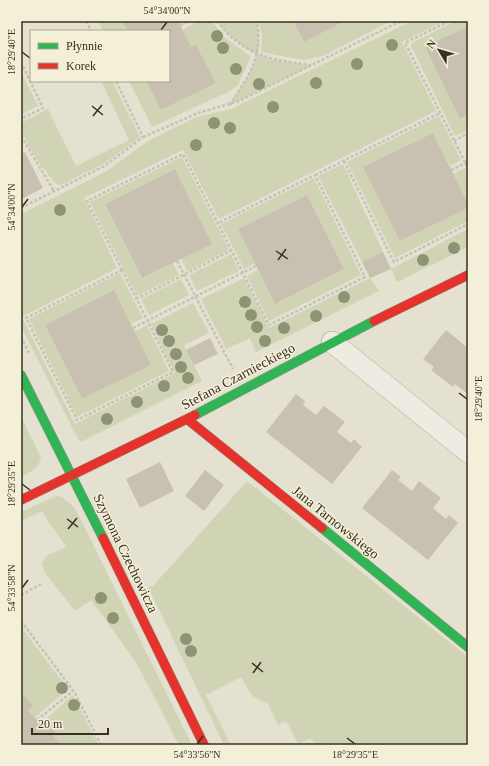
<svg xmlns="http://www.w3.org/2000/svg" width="489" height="766" viewBox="0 0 489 766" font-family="Georgia,serif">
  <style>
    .green { fill: #d0d4b4 }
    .building { fill: #c8c1b1 }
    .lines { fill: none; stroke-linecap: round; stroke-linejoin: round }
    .street-casing { stroke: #aaa699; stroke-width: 22 }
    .fast-casing { stroke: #9a9588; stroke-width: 10 }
    .jam-casing { stroke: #9a9588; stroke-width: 10 }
    .path { stroke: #c6c2b9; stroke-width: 2.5; stroke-dasharray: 3 2; stroke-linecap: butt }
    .street { stroke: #edebe2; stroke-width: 21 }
    .fast { stroke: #30b455; stroke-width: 9 }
    .jam { stroke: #e5322d; stroke-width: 9 }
    .tree { fill: #8c9474 }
    .ticks { fill: none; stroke: #393021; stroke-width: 1.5 }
    .labels { text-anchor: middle; stroke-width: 3; stroke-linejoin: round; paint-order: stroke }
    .street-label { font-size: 14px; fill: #393021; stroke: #f4f0d8 }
    .neatline { fill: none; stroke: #393021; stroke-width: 1.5 }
    .ticks-label { font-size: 10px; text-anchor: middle; fill: #393021 }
  </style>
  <rect width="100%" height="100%" fill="#e5e1d0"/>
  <path class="green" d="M98,21h24l5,10h-24z
    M198,21h14l11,15 28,21 -13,28 -10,7 -76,35 -23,-46h17l15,29 55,-27 -20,-38 -5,2 -9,-17z
    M217,21h40l2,19 -1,15 26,7 27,4 -82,39 20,-31 9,-19c-17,-9 -30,-19 -41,-34z
    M259,21h34l11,21 41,-21h46l-68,35 -20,4 -42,-8 1,-16z
    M412,21h32l-42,21 34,69 -217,108 -36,-69 -99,48 33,70 -95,49 53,107 100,-51 -24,-49 42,-21 16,30 -25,12 18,36 -119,60h-4l-58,-115v-112l86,-43 41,-30 49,-24 34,-8z
    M455,21h13v5l-43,21 35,72 8,-4v15l-13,6 -45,-92z
    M21,72l17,34 -17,8z
    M106,81h6l28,56 -35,26 -44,22 -5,-1c-11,-13 -35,-43 -35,-61l27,-14 28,57 53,-26 -27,-57z
    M439,116l22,44 -11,6 -17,-33 -70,34 37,74 68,-33v13l-73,37 -48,-96z
    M182,157l47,93 -42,21 -6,-13 -6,-89 -70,35 37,74 31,-15 6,12 -42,21 -47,-94z
    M343,164l40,88 -21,10 -44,-86z
    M465,168l3,7v29l-15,-30z
    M314,178l47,97 -92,46 -22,-45 11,-6 17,34 69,-35 -37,-74 -69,34 17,34 -11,6 -23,-45z
    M468,229v18l-71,35 -6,-13z
    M231,254l8,17 -42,20 -8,-16z
    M120,273l23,45 -12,6 -17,-33 -69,34 37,74 69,-34 -17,-33 13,-7 22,46 -92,46 -48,-98z
    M244,278l25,50 101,-50 9,13 -123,61 -6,-14 -24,11 -25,-50z
    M181,279l8,16 -40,20 -8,-16z
    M21,417l20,40c-2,12 -10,15 -20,20z
    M247,481l221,176v88h-150l-8,-6 -12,5 -12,-23 -8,4 -10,-21 -16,-8 -11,-19 -35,18 25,50h-7l-76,-158 5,-1z
    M56,496l6,1 13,11 117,237h-13l-42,-81 -46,-64 -16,11 -30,-38 -3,-9 4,-8 20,-9c-8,-14 -17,-22 -24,-36l-21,10v-9z
    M21,627l47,62 -33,28 -7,-7 4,-4 -9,-12 -2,1z
    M73,695l26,50h-38l-8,-10 3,-3 -11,-12z"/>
  <path class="building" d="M122,21h56l13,26 5,-2 20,38 -55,27 -15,-29h23v-50h-42z
    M293,21h52l-41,21z
    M468,26v89l-8,4 -35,-72z
    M433,133l35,71v4l-68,33 -37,-74z
    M25,152l18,36 -22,11v-45z
    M175,169l37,75 -70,34 -37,-74z
    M307,195l37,74 -69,35 -37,-75z
    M383,252l8,17 -21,9 -8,-16z
    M114,290l37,75 -69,34 -37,-74z
    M446,330l22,18v46l-13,-10 -2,3 -22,-17 3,-3 -11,-8z
    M210,338l8,16 -24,11 -8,-15z
    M296,394l9,7 -2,4 13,10 8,-9 21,16 -8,10 14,11 3,-4 8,8 -30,37 -66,-52z
    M160,462l14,29 -34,17 -14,-29z
    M205,470l19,15 -20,26 -19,-15z
    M392,470l9,7 -3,3 14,11 7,-10 22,17 -8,10 13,11 3,-4 9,8 -30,37 -66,-52z
    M23,694l10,12 -5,4 13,14 4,-4 11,12 -3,3 8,10h-40v-50z"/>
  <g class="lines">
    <g class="street-casing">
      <path id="street" d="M332,342l136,110"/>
    </g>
    <g class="fast-casing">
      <path id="fast" d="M21,375l82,163
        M195,415l179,-94
        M322,528l146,119"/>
    </g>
    <g class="jam-casing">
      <path id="jam" d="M374,321l94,-46
        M187,419l135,109
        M21,500l174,-85
        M103,538l101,207"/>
    </g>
    <path class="path" d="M86,21l5,10
      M217,21c26,34 53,39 94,44
      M449,21l-44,22 63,125
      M180,25l9,-4
      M21,62l22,46 -22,11
      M230,105c19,-31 33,-46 27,-84
      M21,136l33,55
      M143,137l55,-24 41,-12 162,-80
      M454,141l14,-8
      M344,161l50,101 74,-38
      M451,170l17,-8
      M315,175l125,-62
      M21,208l85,-43 37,-28 -27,-56
      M177,261l56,108
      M122,270l-35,-69 96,-47 86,171 96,-48 -50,-102 -97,48
      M122,270l51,102 -96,48 -51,-102z
      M136,299l96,-49
      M133,328l123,-62
      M21,337l8,16
      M21,595l20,-11
      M21,621l54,72 26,52
      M37,720l36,-29
      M307,745l3,-2 2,2"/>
    <use href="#street" class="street"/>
    <use href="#fast" class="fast"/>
    <use href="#jam" class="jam"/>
  </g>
  <g class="tree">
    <circle cx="217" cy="36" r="6"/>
    <circle cx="392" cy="45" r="6"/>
    <circle cx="223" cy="48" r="6"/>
    <circle cx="357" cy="64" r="6"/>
    <circle cx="236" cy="69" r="6"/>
    <circle cx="316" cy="83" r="6"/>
    <circle cx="259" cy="84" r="6"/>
    <circle cx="273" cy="107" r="6"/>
    <circle cx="214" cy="123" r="6"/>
    <circle cx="230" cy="128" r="6"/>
    <circle cx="196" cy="145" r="6"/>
    <circle cx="60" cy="210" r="6"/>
    <circle cx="454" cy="248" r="6"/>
    <circle cx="423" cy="260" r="6"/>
    <circle cx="344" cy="297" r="6"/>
    <circle cx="245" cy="302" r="6"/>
    <circle cx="251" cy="315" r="6"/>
    <circle cx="316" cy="316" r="6"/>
    <circle cx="257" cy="327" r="6"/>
    <circle cx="284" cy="328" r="6"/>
    <circle cx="162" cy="330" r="6"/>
    <circle cx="169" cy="341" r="6"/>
    <circle cx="265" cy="341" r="6"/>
    <circle cx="176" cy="354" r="6"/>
    <circle cx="181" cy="367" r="6"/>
    <circle cx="188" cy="378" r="6"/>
    <circle cx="164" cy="386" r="6"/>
    <circle cx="137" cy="402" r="6"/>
    <circle cx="107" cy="419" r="6"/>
    <circle cx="101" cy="598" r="6"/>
    <circle cx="113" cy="618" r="6"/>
    <circle cx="186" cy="639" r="6"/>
    <circle cx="191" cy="651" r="6"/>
    <circle cx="62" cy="688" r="6"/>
    <circle cx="74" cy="705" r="6"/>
  </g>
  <path class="ticks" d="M161,30l6,-8M22,52l8,6M92,106l11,9M93,116l9,-11M22,207l6,-8M276,251l12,8M278,260l8,-11M459,393l8,6M22,484l8,6M67,519l11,8M68,529l9,-11M22,588l6,-8M252,663l11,9M253,673l8,-11M347,738l8,6M197,744l6,-8"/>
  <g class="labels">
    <g class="street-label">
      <text transform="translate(238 376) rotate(-28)" y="5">Stefana Czarnieckiego</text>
      <text transform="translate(336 522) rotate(39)" y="5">Jana Tarnowskiego</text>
      <text transform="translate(126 553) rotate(64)" y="5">Szymona Czechowicza</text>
    </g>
  </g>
  <rect width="489" height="766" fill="none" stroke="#f4f0d8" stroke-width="44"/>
  <rect x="30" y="30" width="140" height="52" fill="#f4f0d8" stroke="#a9a38f"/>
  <rect x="38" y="43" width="20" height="6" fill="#30b455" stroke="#a9a38f"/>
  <text x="66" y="50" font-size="12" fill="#393021">Płynnie</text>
  <rect x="38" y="63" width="20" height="6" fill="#e5322d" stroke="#a9a38f"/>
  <text x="66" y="70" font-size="12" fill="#393021">Korek</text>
  <g transform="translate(439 50) rotate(308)" stroke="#f4f0d8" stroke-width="3" paint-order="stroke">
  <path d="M0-3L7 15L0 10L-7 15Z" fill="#393021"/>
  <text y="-6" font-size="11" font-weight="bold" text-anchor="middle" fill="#393021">N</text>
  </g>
  <path d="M32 728v6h76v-6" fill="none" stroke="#393021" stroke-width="2"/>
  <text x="38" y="728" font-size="12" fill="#393021" stroke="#f4f0d8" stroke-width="3" paint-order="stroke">20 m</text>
  <rect x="22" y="22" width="445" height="722" class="neatline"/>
  <g class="ticks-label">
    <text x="167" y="14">54°34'00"N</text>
    <text transform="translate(11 52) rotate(-90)" y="4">18°29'40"E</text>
    <text transform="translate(11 207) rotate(-90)" y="4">54°34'00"N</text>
    <text transform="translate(478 399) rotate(-90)" y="4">18°29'40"E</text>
    <text transform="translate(11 484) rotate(-90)" y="4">18°29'35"E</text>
    <text transform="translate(11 588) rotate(-90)" y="4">54°33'58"N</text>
    <text x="197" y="758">54°33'56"N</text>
    <text x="355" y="758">18°29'35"E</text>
  </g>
</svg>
